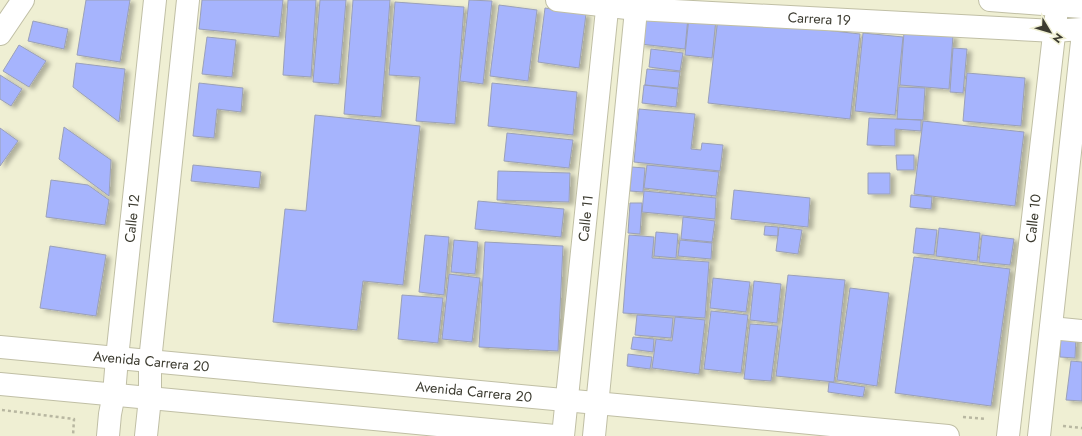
<svg xmlns="http://www.w3.org/2000/svg" width="1082" height="436" viewBox="0 0 1082 436" font-family="Jost,sans-serif">
  <style>
    .building { fill: #a6b4fd; stroke: #9aa0b8; filter: url(#shadow) }
    .lines { fill: none; stroke-linecap: round; stroke-linejoin: round }
    .minor-casing { stroke: #c0bfa5; stroke-width: 24 }
    .major-casing { stroke: #c0bfa5; stroke-width: 24 }
    .path { stroke: #b8b7a1; stroke-width: 2.5; stroke-dasharray: 3 3; stroke-linecap: butt }
    .minor { stroke: #fff; stroke-width: 22 }
    .major { stroke: #fff; stroke-width: 22 }
    .labels { text-anchor: middle; stroke-width: 3; stroke-linejoin: round; paint-order: stroke }
    .street-label { font-size: 14px; fill: #3c3b30; stroke: #efefd3 }
  </style>
  <defs>
    <filter id="shadow"><feDropShadow dx="4.5" dy="2.5" stdDeviation="2" flood-color="#0004"/></filter>
  </defs>
  <rect width="100%" height="100%" fill="#efefd3"/>
  <path class="building" d="M86,0h44l-10,62 -43,-7z
    M202,0h81l-4,37 -80,-8z
    M288,0h28l-5,77 -28,-2z
    M320,0h26l-7,84 -26,-2z
    M353,0h37l-9,117 -37,-3z
    M469,0l23,1 -9,83 -23,-3z
    M395,2l69,5 -9,117 -39,-3 4,-44 -31,-2z
    M499,5l38,5 -9,71 -38,-5z
    M545,8l41,6 -7,54 -41,-6z
    M644,12l44,5 -3,32 -45,-5z
    M689,17l27,2 -4,39 -27,-3z
    M718,18l142,16 -10,85 -142,-16z
    M33,21l35,8 -4,20 -36,-8z
    M904,32l49,4 -4,53 -49,-4z
    M863,33l40,4 -8,78 -40,-4z
    M207,37l29,3 -4,37 -30,-3z
    M19,45l27,16 -17,26 -26,-16z
    M953,48l14,1 -4,44 -13,-1z
    M651,49l32,4 -3,18 -31,-4z
    M76,63l49,6 -6,53 -46,-35z
    M647,69l33,3 -2,16 -33,-3z
    M967,73l58,5 -4,48 -58,-5z
    M0,75l22,14 -11,17 -11,-7z
    M199,83l44,5 -2,24 -24,-3 -3,29 -21,-2z
    M492,83l85,9 -4,43 -85,-9z
    M644,85l34,4 -2,18 -34,-4z
    M899,87l26,1 -2,32 -26,-1z
    M639,109l56,5 -4,35 10,1 1,-7 21,2 -3,26 -86,-9z
    M315,115l105,11 -17,159 -40,-4 -6,49 -84,-8 12,-113 21,2z
    M869,118l52,2v11l-26,-2v17l-28,-1z
    M923,121l101,11 -9,74 -101,-12z
    M64,127l47,33 -2,36 -50,-37z
    M0,128l18,13 -18,25z
    M507,133l66,7 -4,28 -65,-7z
    M896,155h18v15h-17z
    M193,165l68,7 -2,16 -68,-7z
    M647,165l72,7 -3,24 -72,-8z
    M632,167l13,1 -2,24 -13,-1z
    M498,171l72,2 -1,29 -72,-2z
    M868,173h22v21h-22z
    M51,180l37,5 21,15 -4,25 -59,-8z
    M734,190l76,8 -2,29 -77,-8z
    M644,191l72,7 -1,21 -73,-7z
    M911,195l21,2 -1,12 -21,-2z
    M478,201l86,8 -3,28 -86,-8z
    M630,203h12l-2,31 -12,-1z
    M683,217l32,4 -3,21 -31,-3z
    M765,226l13,1v9l-14,-1z
    M779,227l23,3 -4,24 -22,-3z
    M916,228l21,2 -3,25 -21,-2z
    M939,228l41,5 -3,28 -41,-5z
    M656,232l22,2 -2,24 -22,-2z
    M425,235l24,2 -5,58 -25,-3z
    M629,235l25,2 -2,21 57,4 -4,56 -82,-5z
    M982,235l32,4 -4,26 -31,-3z
    M454,240l24,2 -3,32 -24,-2z
    M680,240l32,3 -1,16 -33,-3z
    M485,242l78,4 -5,105 -79,-4z
    M50,246l56,9 -10,61 -56,-8z
    M914,257l96,12 -19,137 -96,-13z
    M449,274l31,4 -8,64 -30,-3z
    M788,275l57,5 -11,102 -58,-6z
    M713,278l37,4 -4,30 -36,-4z
    M754,281l27,3 -4,39 -27,-3z
    M850,288l39,5 -12,93 -40,-6z
    M402,295l41,3 -5,45 -40,-4z
    M711,311l37,4 -7,58 -37,-4z
    M637,315l36,3 -2,20 -36,-3z
    M675,317l30,3 -6,54 -47,-6 4,-29 16,2z
    M750,324l28,2 -7,55 -27,-2z
    M1061,335l15,1 -1,22 -15,-1z
    M633,337l21,2 -1,13 -22,-3z
    M628,354l24,3 -2,12 -23,-3z
    M1071,361l11,1v39l-16,-1z
    M829,382l36,5 -2,10 -35,-5z"/>
  <g class="lines">
    <g class="minor-casing">
      <g id="minor">
        <path id="s1" d="M557,0l79,9 419,22 27,-2"/>
        <path d="M990,0l92,7"/>
        <path d="M0,34l23,-34"/>
        <path d="M1051,328l31,3"/>
        <path id="s2" d="M108,436l2,-22 4,-20 3,-36 38,-358"/>
        <path d="M146,436l4,-38v-37l38,-361"/>
        <path id="s3" d="M563,436l45,-436"/>
        <path d="M594,436l43,-436"/>
        <path id="s4" d="M1008,436l50,-436"/>
        <path d="M1039,436l43,-394"/>
      </g>
    </g>
    <g class="major-casing">
      <g id="major">
        <path id="s5" d="M0,347l948,89"/>
        <path d="M0,384l555,52"/>
      </g>
    </g>
    <path class="path" d="M2,410l72,9 -1,17
      M963,417l23,2
      M1063,426l19,2"/>
    <use href="#minor" class="minor"/>
    <use href="#major" class="major"/>
  </g>
  <g class="labels">
    <g class="street-label">
      <text dy="5" stroke="none"><textPath href="#s1" startOffset="263">Carrera 19</textPath></text>
      <text dy="5" stroke="none"><textPath href="#s2" startOffset="219">Calle 12</textPath></text>
      <text dy="5" stroke="none"><textPath href="#s3" startOffset="219">Calle 11</textPath></text>
      <text dy="5" stroke="none"><textPath href="#s4" startOffset="219">Calle 10</textPath></text>
      <text dy="5" stroke="none"><textPath href="#s5" startOffset="152">Avenida Carrera 20</textPath></text>
      <text dy="5" stroke="none"><textPath href="#s5" startOffset="476">Avenida Carrera 20</textPath></text>
    </g>
  </g>
  <g transform="translate(1050 32) rotate(128)" stroke="#efefd3" stroke-width="3" paint-order="stroke">
  <path d="M0-3L7 15L0 10L-7 15Z" fill="#3c3b30"/>
  <text y="-6" font-size="11" font-weight="bold" text-anchor="middle" fill="#3c3b30">N</text>
  </g>
</svg>
